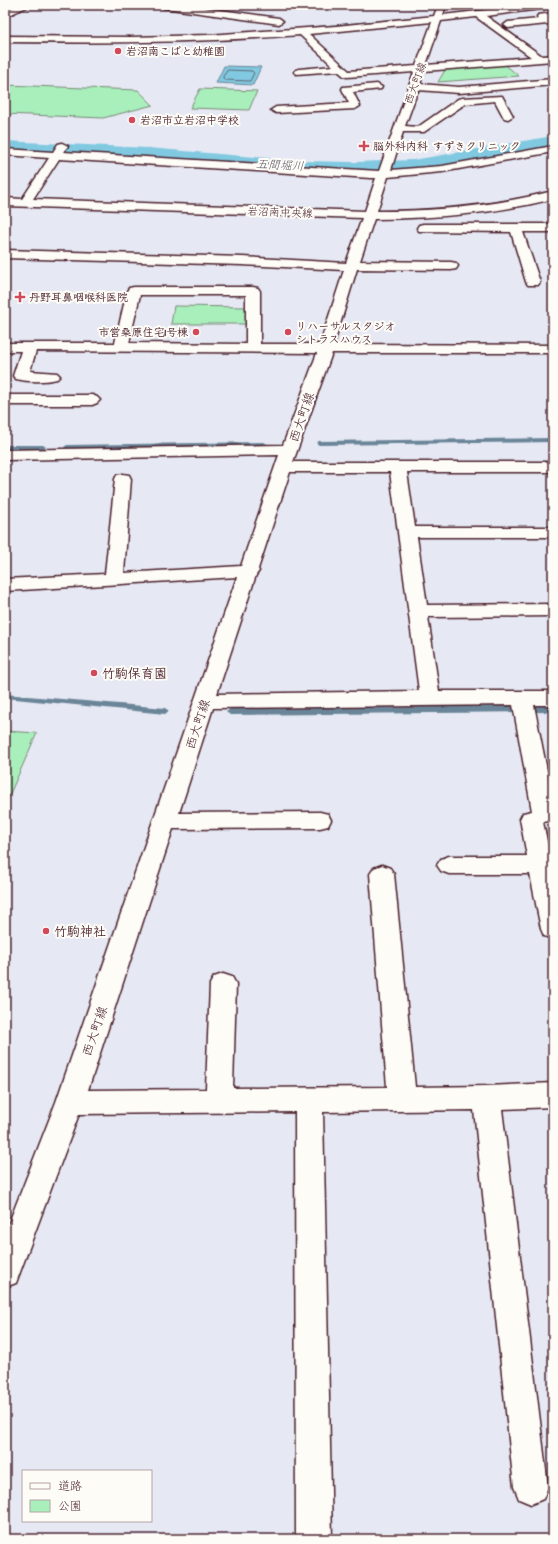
<svg xmlns="http://www.w3.org/2000/svg" width="558" height="1544" viewBox="0 0 558 1544" font-family="'Architects Daughter','Klee One',sans-serif">
  <style>
    .green { fill: #a8efbc; stroke: #798774 }
    .water { fill: #80c9e0; stroke: #6a8598 }
    .lines { fill: none; stroke-linecap: round; stroke-linejoin: round }
    .shore { stroke: #606373; stroke-width: 1 }
    .stream { fill: #6a8598; fill-rule: evenodd }
    .river { fill: #80c9e0; fill-rule: evenodd }
    .minor-casing { stroke: #4a1f2b; stroke-width: 3 }
    .minor { fill: #fdfcf7; fill-rule: evenodd }
    .poi-dot { fill: #d1495b; stroke: #fdfcf7; stroke-width: 1.5 }
    .labels { text-anchor: middle; stroke-width: 4; stroke-linejoin: round; paint-order: stroke }
    .far-poi-label { font-size: 11px; font-weight: bold; fill: #4a1f2b; stroke: #fdfcf7; text-anchor: start }
    .far-street-label { font-size: 11px; fill: #4a1f2b; stroke: #fdfcf7 }
    .far-water-label { font-size: 12px; font-style: italic; fill: #5d5a6a; stroke: #fdfcf7 }
    .street-label { font-size: 13px; fill: #4a1f2b; stroke: #fdfcf7 }
    .poi-label { font-size: 13px; font-weight: bold; fill: #4a1f2b; stroke: #fdfcf7; text-anchor: start }
  </style>
  <rect width="100%" height="100%" fill="#e6e9f4"/>
  <filter id="ink" filterUnits="userSpaceOnUse"><feTurbulence type="fractalNoise" baseFrequency=".025" numOctaves="2"/><feDisplacementMap in="SourceGraphic" scale="8" xChannelSelector="R" yChannelSelector="G"/><feConvolveMatrix kernelMatrix="1 2 1 2 8 2 1 2 1" color-interpolation-filters="sRGB"/></filter>
  <g filter="url(#ink)">
    <path class="green" d="M504,64l15,12 -81,6 7,-12z
      M5,85l133,5 15,15 -50,13 -98,-4z
      M200,89l57,2 -8,19 -59,-2z
      M174,306l73,1 -1,17h-75z
      M5,731l32,2 -32,72z"/>
    <path class="water" d="M224,66l37,1 -8,18 -37,-2z"/>
    <g class="lines">
      <path class="shore" d="M228,70l24,1 2,2 -4,8 -26,-1 -1,-3z"/>
      <path class="stream" d="M413,17l1,2 -169,15 -2,-1z
        M553,438v4l-234,3 -3,-2 3,-2z
        M264,442l3,2 -1,1 -199,4 -3,-2 3,-2z
        M5,445h38l3,2 -3,2h-38z
        M5,694l160,14 4,3 -4,3 -160,-16z
        M553,706v6l-323,3 -4,-3 4,-3z"/>
      <path class="river" d="M553,136v14l-140,24 -58,2 -54,-1 -153,-13 -143,-7v-14l143,7 153,13 54,1 58,-2z"/>
      <g class="minor-casing">
        <path id="minor" d="M19,5h12l-26,12v-6z
          M160,5h23l96,13 4,3 -4,3 -115,-16z
          M438,5h8l-3,10 86,-10h24l-4,3 -63,8 56,40 11,-1v6l-129,10 -4,13 39,3 94,-8v6l-94,8 -41,-3 -13,36 13,1 40,-28 4,-1 40,-2 11,20 -5,3 -4,-1 -9,-17 -30,3 -41,28h-21l-12,38 51,-4 111,-20v6l-111,20 -54,5 -11,34c60,0 118,-5 176,-20v8c-59,15 -118,19 -179,20l-14,42 91,1 5,1 2,3 -2,3 -5,1 -94,-1 -23,75 219,1v8h-221l-39,109h260v10h-146l8,55h138v10h-136l10,68 126,-1v12l-125,1 11,74h114v14h-19l19,96v17l-1,2 -9,2 10,48v69l-9,-3 -3,-7 -11,-55h-81l-8,-3 -4,-6 4,-6 8,-3h78l-7,-37 3,-6 9,-2 -19,-106 -300,3 -34,105 141,-1 8,2 3,6 -3,6 -8,2 -147,1 -85,261 118,-1 4,-105 4,-7 9,-3 9,3 4,7 -3,104 154,-1 -17,-213 4,-6 8,-3 8,3 4,6 21,213 72,-1 66,-3v24l-51,2 46,378 -5,12 -12,5 -12,-5 -5,-12 -40,-377 -151,2 9,427h-36l-1,-427 -216,2 -63,169 -11,4v-54l51,-131 181,-525 -232,14v-12l100,-5 10,-95 2,-4 6,-1 6,1 2,4 -7,94 117,-7 38,-111 -274,5v-10l278,-5 34,-92 -281,-2 -6,20 27,2 3,3 -3,3c-12,3 -29,3 -41,0l-3,-3 8,-25h-16v-8h110l12,-52 2,-3 5,-1h119l5,1 2,3v53h60l24,-74 -102,-5 -237,-7v-8l237,7 104,6 16,-45 -357,-12v-8l17,1 27,-41 -44,-3v-6l48,3 5,-8 4,-1 6,3 -5,6 316,19 35,-99 -67,5 -3,-1 -6,-5 -42,3 -2,-2 2,-2 3,-1 34,-3 -33,-31c-99,8 -197,8 -295,7v-6l127,1 76,-2 128,-9 98,-10zM476,17l55,40 -105,8 15,-44zM432,22l-16,44 -67,5 -40,-37zM59,159l312,19h5l-11,33 -332,-12zM140,295h106v49l-117,-1zM290,472h100l29,219 -202,3 39,-119 3,-4 -1,-2z
          M553,13v6h-2l1,2 -4,3 -40,4 -4,-3 4,-3 31,-3 -2,-2 1,-2z
          M377,84l5,3 -1,2 -28,3 7,14 -5,3 -79,4 -5,-3 5,-3 73,-4 -7,-14 1,-2z
          M423,224h130v8h-30l17,50 -2,3h-10l-2,-3 -15,-50 -92,-1 -2,-3 2,-3z
          M5,395h87l5,2 3,3 -3,3 -5,2h-87z"/>
      </g>
      <use href="#minor" class="minor"/>
    </g>
  </g>
  <g class="poi-dot">
    <circle cx="118" cy="51" r="4"/>
    <circle cx="132" cy="120" r="4"/>
    <path d="M362 140h4v4h4v4h-4v4h-4v-4h-4v-4h4z"/>
    <path d="M18 291h4v4h4v4h-4v4h-4v-4h-4v-4h4z"/>
    <circle cx="196" cy="332" r="4"/>
    <circle cx="288" cy="332" r="4"/>
    <circle cx="94" cy="673" r="4"/>
    <circle cx="46" cy="931" r="4"/>
  </g>
  <g class="labels">
    <g class="far-poi-label">
      <text x="126" y="55">岩沼南こばと幼稚園</text>
      <text x="140" y="124">岩沼市立岩沼中学校</text>
      <text x="373" y="150">脳外科内科 すずきクリニック</text>
      <text x="29" y="301">丹野耳鼻咽喉科医院</text>
      <text x="296" y="330">リハーサルスタジオ<tspan x="296" dy="13">シトラスハウス</tspan></text>
      <text x="188" y="336" text-anchor="end">市営桑原住宅1号棟</text>
    </g>
    <g class="far-street-label">
      <text transform="translate(415 83) rotate(-70)" y="4">西大町線</text>
      <text transform="translate(280 212) rotate(2)" y="4">岩沼南中央線</text>
    </g>
    <g class="far-water-label">
      <text transform="translate(280 165) rotate(3)" y="4">五間堀川</text>
    </g>
    <g class="street-label">
      <text transform="translate(301 417) rotate(-71)" y="5">西大町線</text>
      <text transform="translate(197 724) rotate(-72)" y="5">西大町線</text>
      <text transform="translate(94 1031) rotate(-71)" y="5">西大町線</text>
    </g>
    <g class="poi-label">
      <text x="102" y="678">竹駒保育園</text>
      <text x="54" y="936">竹駒神社</text>
    </g>
  </g>
  <rect width="558" height="1544" fill="none" stroke="#fdfcf7" stroke-width="20"/>
  <rect x="10" y="10" width="538" height="1524" fill="none" stroke="#4a1f2b" stroke-width="1.5" filter="url(#ink)"/>
  <rect x="22" y="1470" width="130" height="52" fill="#fdfcf7" stroke="#b5a4a5"/>
  <rect x="30" y="1483" width="20" height="6" fill="#fdfcf7" stroke="#b5a4a5"/>
  <text x="58" y="1490" font-size="12" fill="#4a1f2b">道路</text>
  <rect x="30" y="1500" width="20" height="12" fill="#a8efbc" stroke="#b5a4a5"/>
  <text x="58" y="1510" font-size="12" fill="#4a1f2b">公園</text>
</svg>
